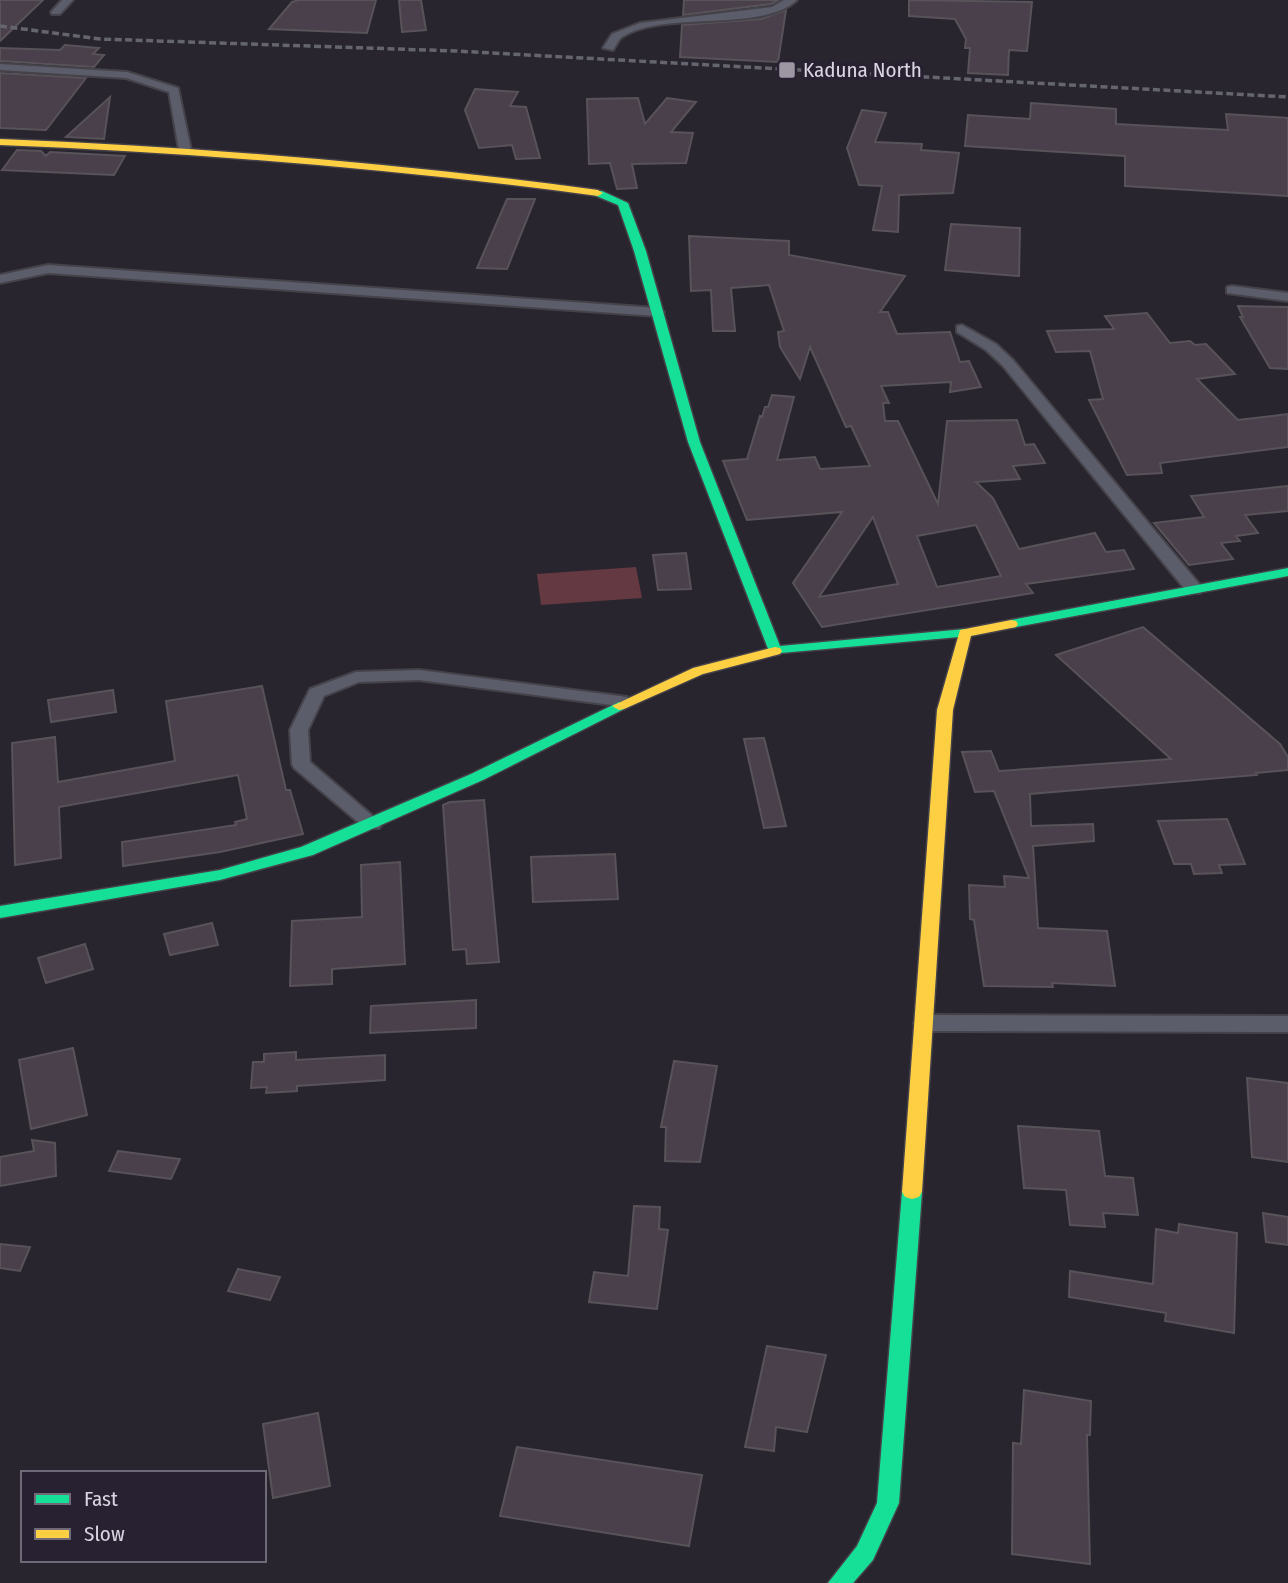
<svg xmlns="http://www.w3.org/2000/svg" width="1288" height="1583" viewBox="0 0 1288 1583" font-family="'Fira Sans Condensed',sans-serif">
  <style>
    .green { fill: #653941 }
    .building { fill: #4a404b; stroke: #585259; stroke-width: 2; fill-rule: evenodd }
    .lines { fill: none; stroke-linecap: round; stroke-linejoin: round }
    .street-casing { stroke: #45424a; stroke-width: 4 }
    .fast-casing { stroke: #45424a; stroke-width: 3 }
    .slow-casing { stroke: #45424a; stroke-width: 3 }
    .street { fill: #5b5d6a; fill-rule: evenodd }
    .fast { fill: #16e098; fill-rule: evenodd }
    .slow { fill: #ffcf43; fill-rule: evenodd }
    .rail { stroke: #64656f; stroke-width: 3.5; stroke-dasharray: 7 3.5; stroke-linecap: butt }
    .poi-dot { fill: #9c97a2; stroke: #282132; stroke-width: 2.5 }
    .labels { text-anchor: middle; stroke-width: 7; stroke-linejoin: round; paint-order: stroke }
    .far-poi-label { font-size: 21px; fill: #dad5e1; stroke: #282132; text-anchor: start }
  </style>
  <rect width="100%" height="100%" fill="#29252e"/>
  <path class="green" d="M636,567l6,31 -101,7 -4,-31z"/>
  <path class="building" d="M0,0h43l-43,41z
    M299,0h77l-9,33 -98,-4 23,-27z
    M399,0h22l5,30 -24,2z
    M684,0h95l-8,4 -88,11z
    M909,0l123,2 -5,49 -18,-1 -1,25 -40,-2 2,-25h-5l1,-9 -11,-20 -46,-3z
    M786,10l-8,52 -98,-5 2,-32 79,-6z
    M65,45l34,3 -6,6 11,1 -10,12 -94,-6v-13l60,2z
    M0,73l86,5 -40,52 -46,-2z
    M475,89l43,3 -8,14 16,1 14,51 -24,1 -4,-14 -33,3 -14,-38z
    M110,97l-6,42 -38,-2z
    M638,98l7,26 22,-26 29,4 -25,30 22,1 -7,30 -54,1 5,24 -20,1 -7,-26 -21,1 -2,-65z
    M1031,103l85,6v15l112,6 -2,-16 62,4v78l-163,-10v-30l-160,-10 3,-31 62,4z
    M862,110l24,3 -11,29 47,2 -1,6 38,3 -6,40 -54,2 -1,37 -25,-2 9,-44 -23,-1 -12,-37z
    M17,150l24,1 5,5 4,-4 75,4 -11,19 -112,-5z
    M507,199h28l-28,70 -30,-1z
    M951,224l69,4 -1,48 -74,-6z
    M689,236l100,5v14l116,21 -25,36h8l9,22 53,-2 10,30 9,-1 12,26 -31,5 1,-10 -70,4 8,17h-6l2,18h13l40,83 9,-83 70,-1 8,25 9,-1 11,19 -32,3 7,13 -44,3 17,16 26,51 76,-16 11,19 18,-2 10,19 -108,15 7,9 -211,34 -29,-44 49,-71 -95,8 -24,-59 24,-2 13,-43 2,1 3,-10h3l4,-12 22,2 -17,63 38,-3 5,12 50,-3 -19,-40 -5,1 -36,-80 -10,32 -20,-32 -2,-15 6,-1 -15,-46 -38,3 4,43h-22l-2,-41 -20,1zM873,517l25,67 -79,13zM976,525l25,51 -64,11 -20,-51z
    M1238,306l50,1v62l-18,-1 -30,-51h3z
    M1147,313l23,30 20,-2 5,4 11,-1 29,30 -38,5 41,41 50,-6v33l-128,16 2,10 -35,2 -38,-75 14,-1 -13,-48 -34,1 -9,-21 67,-2 -9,-13z
    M1288,486v25l-43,4 13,18 -22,3 4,5 -19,2 12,16 -44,6 -35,-42 50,-6 -13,-21z
    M686,553l5,36 -33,1 -5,-35z
    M1143,627l137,117 8,13v13l-32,3 1,2 -227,19 1,32 62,-2 1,17 -61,5 5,82 69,3 8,55 -63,-3 1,4 -69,-1 -10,-66 -4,-1 -1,-34 36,2 -1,-11 25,2 -35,-87 -19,1 -13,-40 29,-1 8,20 172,-12 -115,-104z
    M262,686l24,104h4l13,44 -83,18 -97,14 -1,-24 114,-17 -1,-3 12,-3 -9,-44 -179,32 2,51 -46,7 -3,-122 43,-6 3,45 117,-21 -9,-60z
    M113,690l3,22 -65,10 -3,-22z
    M764,738l22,88 -22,2 -20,-89z
    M484,800l15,162 -32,2 -1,-15 -13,1 -10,-145 7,-3z
    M1227,819l18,45 -26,1 3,8 -28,1 -3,-10h-17l-16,-43z
    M615,854l3,45 -85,3 -2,-45z
    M400,862l5,102 -73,5v15l-42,2 2,-65 70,-4 -1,-52z
    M212,923l6,22 -48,10 -6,-21z
    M85,944l8,25 -47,14 -8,-25z
    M476,1000v28l-106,5 1,-27z
    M73,1048l14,67 -56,14 -12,-69z
    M296,1052v8l89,-5v25l-88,6v5l-31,2 1,-6 -16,1 2,-26h11v-8z
    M674,1061l43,5 -17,96 -35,-1 1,-34h-5z
    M1247,1078l41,5v79l-36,-5z
    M1018,1126l81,5 6,45 28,2 5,37 -35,-2 2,14 -35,-2 -4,-35 -42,-2z
    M32,1140l23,3 1,33 -56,10v-29l34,-6z
    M118,1151l62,8 -9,20 -62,-8z
    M634,1206l26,1 -1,22 9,1 -11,79 -68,-7 5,-30 34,4z
    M1263,1213l25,4v28l-22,-3z
    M1179,1224l58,9 -3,100 -69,-12 1,-8 -97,-16 1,-26 83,13 3,-55 22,4z
    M0,1244l30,3 -10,24 -20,-3z
    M238,1269l42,8 -10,23 -42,-9z
    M767,1346l59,9 -19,77 -31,-5 -2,24 -29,-4z
    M1024,1390l67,11 -1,34h-3l3,129 -78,-10 1,-111 8,1z
    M318,1413l12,73 -57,12 -10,-74z
    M517,1447l185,28 -13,71 -189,-30z"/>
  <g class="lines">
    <g class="street-casing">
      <path id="street" d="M62,0h11l-13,14h-8l-1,-2z
        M784,0h13c-35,33 -134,10 -175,37 -4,3 -6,9 -9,13l-10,-2 9,-14 28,-11 132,-16z
        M0,64l127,8 51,16 13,62 -6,4 -6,-4 -10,-58 -43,-14 -126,-8z
        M48,265l609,43 7,4 -7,4 -609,-43 -48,10v-8z
        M1232,286l56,7v8l-61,-8v-6z
        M962,325l34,19 17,16 187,225 3,4 -3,4h-12l-185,-227 -17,-16 -29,-18v-6z
        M419,670l208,27 9,5 -9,5 -208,-27 -60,2 -35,14 -16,34 2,32 72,62 -3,4h-14l-71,-60 -2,-4 -2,-34 20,-41 46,-17z
        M925,1015l363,1v16l-363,-1 -8,-3 -3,-5 3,-5z"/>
    </g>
    <g class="fast-casing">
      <path id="fast" d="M594,191h8l26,12 18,48 54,191 80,204 185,-17 5,1 2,3 -2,3 -200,18 -82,-212 -54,-191 -16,-46 -24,-10z
        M1288,568v8l-277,52 -7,-4 7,-4z
        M619,702l7,4 -2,3 -141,71 -170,75 -93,25 -220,38v-12l220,-36 81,-23 170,-73z
        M912,1185l7,2 3,5 -23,311 -26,57 -20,23h-25l29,-37 20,-43 25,-311 3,-5z"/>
    </g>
    <g class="slow-casing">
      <path id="slow" d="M0,139c200,8 399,24 598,51l5,3 -5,3c-199,-27 -398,-43 -598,-51z
        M1011,620l5,1 2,3 -2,3 -45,9 -18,74 -31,482 -3,5 -7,2 -7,-2 -3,-5 35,-482 23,-80z
        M775,647l5,1 2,3 -2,3 -77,20 -79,35 -5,1 -7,-4 81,-38z"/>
    </g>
    <use href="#street" class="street"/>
    <use href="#fast" class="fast"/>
    <use href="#slow" class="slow"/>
    <path class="rail" d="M0,26l100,13 356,12 832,46"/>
  </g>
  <rect class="poi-dot" x="778" y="61" width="18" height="18" rx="3.5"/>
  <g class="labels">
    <g class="far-poi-label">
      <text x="803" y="77">Kaduna North</text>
    </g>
  </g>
  <rect x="21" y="1471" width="245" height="91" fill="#282132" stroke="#6f6978" stroke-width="2"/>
  <rect x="35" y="1494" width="35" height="10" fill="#16e098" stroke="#6f6978" stroke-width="2"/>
  <text x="84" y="1506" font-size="21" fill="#dad5e1">Fast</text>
  <rect x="35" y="1529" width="35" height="10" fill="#ffcf43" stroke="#6f6978" stroke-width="2"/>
  <text x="84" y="1541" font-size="21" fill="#dad5e1">Slow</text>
</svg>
